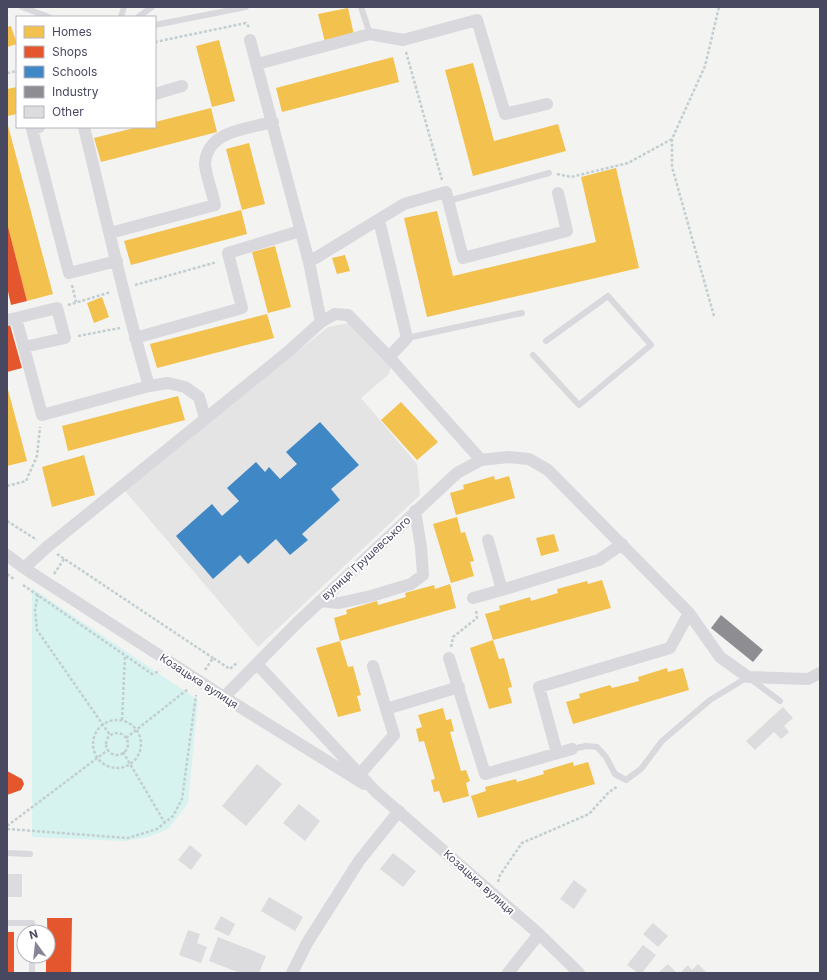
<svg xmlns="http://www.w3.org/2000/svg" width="827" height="980" viewBox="0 0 827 980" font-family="Inter,sans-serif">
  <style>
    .education { fill: #e4e4e5 }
    .green { fill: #d6f3ef }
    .homes { fill: #f2c14e }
    .shops { fill: #e4572e }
    .schools { fill: #3f88c5 }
    .industry { fill: #8d8d92 }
    .building { fill: #dcdbde }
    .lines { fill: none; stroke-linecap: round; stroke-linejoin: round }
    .path { stroke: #c2ced1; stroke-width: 2.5; stroke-dasharray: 3 2; stroke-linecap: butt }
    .service { stroke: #d8d8dd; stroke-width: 6 }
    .minor { stroke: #d8d8dd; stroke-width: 12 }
    .labels { text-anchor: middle; stroke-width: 4; stroke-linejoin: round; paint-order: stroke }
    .street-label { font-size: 11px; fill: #484861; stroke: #fff }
  </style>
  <rect width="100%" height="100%" fill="#f3f3f2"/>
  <path class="education" d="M354,322l37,44 -2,8 -28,24 56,66 3,31 -162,152 -133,-156 203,-164z"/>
  <path class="green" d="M32,588l166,112 -10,103 -20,26 -20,8 -24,4 -92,-4z"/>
  <path class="homes" d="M348,8l6,27 -29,7 -7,-28z
    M11,26l6,18 -10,3v-20z
    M219,40l16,61 -23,6 -16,-61z
    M393,57l6,25 -117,30 -6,-24z
    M473,63l21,78 64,-17 8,27 -93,25 -28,-106z
    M17,87v27l-10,2v-27z
    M211,108l6,24 -116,30 -7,-24 44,-11h17v-5z
    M7,122l46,172 -26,7 -20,-76z
    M249,143l16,61 -23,6 -16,-61z
    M616,168l23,100 -212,49 -23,-99 33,-7 16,65 143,-34 -15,-65z
    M241,210l6,24 -116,31 -7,-24z
    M275,246l16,61 -23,6 -16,-61z
    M345,255l5,16 -13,3 -5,-16z
    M102,297l7,20 -15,6 -7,-20z
    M267,314l7,24 -117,30 -7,-24z
    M7,386l20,75 -20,5z
    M178,396l7,24 -117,31 -6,-25z
    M401,402l37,40 -21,18 -36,-40z
    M84,455l11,40 -43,12 -10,-40z
    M494,476l1,4 14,-4 6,22 -59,17 -6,-22 14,-4 -1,-4z
    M457,517l4,16 4,-1 9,29 -4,1 4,14 -23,7 -18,-59z
    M554,534l5,17 -18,5 -5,-18z
    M602,580l9,28 -118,32 6,19 5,-1 8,29 -4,1 4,15 -23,6 -19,-61 23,-8 -8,-26 15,-4 -1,-4 31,-9 1,4 27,-8 -1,-4 30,-8 1,3z
    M450,584l6,24 -116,33 -6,-23 13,-4 -1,-4 31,-9 1,4 28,-8 -1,-4 29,-8 1,4z
    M340,641l8,26 5,-1 8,29 -4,1 4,15 -23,6 -22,-69z
    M667,668l1,4 15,-4 6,22 -116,34 -7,-22 14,-4 -1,-4 31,-9 2,3 27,-7 -1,-4z
    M443,708l3,12 5,-1 3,12 -4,1 11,39 5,-1 4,11 -4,2 3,13 -26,7 -4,-12 -5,1 -3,-12 4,-1 -11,-38 -5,1 -3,-13 6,-2 -4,-12z
    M573,762l1,4 14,-4 7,22 -117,34 -7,-22 15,-5 -1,-4 31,-8 1,3 27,-8 -1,-3z"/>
  <path class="shops" d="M8,227l19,74 -16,4 -4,-18z
    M10,325l12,43 -15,4v-46z
    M7,771l15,8 2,5 -3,6 -14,5z
    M47,918h25l-1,55h-25v-17h2z
    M7,932h7v41h-7z"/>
  <path class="schools" d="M320,422l39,43 -28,24 9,11 -38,34 6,6 -18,15 -14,-16 -28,25 -8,-9 -27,24 -37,-43 36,-32 10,12 17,-15 -12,-13 29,-26 9,10 4,-5 11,12 17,-15 -11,-12z"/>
  <path class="industry" d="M721,615l42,35 -10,12 -42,-34z"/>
  <path class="building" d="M783,707l10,11 -9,8 5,6 -8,7 -7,-7 -19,18 -9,-9z
    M257,764l25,20 -36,42 -24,-20z
    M299,804l21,17 -15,20 -22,-18z
    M190,845l12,10 -11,15 -13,-10z
    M393,853l23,18 -13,16 -23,-18z
    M7,874h15v23h-15z
    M574,880l13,10 -13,19 -14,-10z
    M269,897l34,20 -8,14 -34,-20z
    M221,916l14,8 -6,12 -15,-7z
    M653,923l15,13 -10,11 -15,-13z
    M188,930l12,4 -3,9 10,4 -6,16 -22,-8z
    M218,937l48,19 -7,17h-19l-31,-12z
    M643,945l13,10 -14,18h-4l-11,-8z
    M668,964l9,9h-19z
    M698,964l8,8 -1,1h-25l8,-8 4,5z"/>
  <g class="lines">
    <path class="path" d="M155,42l91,-19 3,4
      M406,52l36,128
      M7,73l10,-2
      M557,174l14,3 57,-14 44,-24
      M72,285l4,17
      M135,285l82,-23
      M68,305l43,-13
      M714,316l-42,-149v-28l33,-73 14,-59
      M78,336l42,-8
      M7,486l19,-5 11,-25 3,-29
      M7,521l30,19
      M57,554l156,104
      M7,574l7,5
      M54,574l10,-15
      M23,585l129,89 8,-3
      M38,594l-3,16 2,20 73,105
      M451,647l2,-10 24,-19 -1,-8
      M205,670l8,-12 17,11 8,-7
      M122,720l3,-64
      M93 744a24 24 0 1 1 48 0a24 24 0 1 1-48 0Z
      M106 744a11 11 0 1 1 22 0a11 11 0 1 1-22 0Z
      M126,738l62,-49
      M123,752l42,71
      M7,826l101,-76
      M7,829l121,9 29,-9 16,-13 9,-17 14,-104
      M498,882l2,-7 22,-32 67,-29 20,-22 9,-6"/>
    <path class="service" d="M22,7l27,10
      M361,7l9,27
      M121,17l3,-10
      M138,17l14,-10
      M155,25l91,-18
      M448,201l101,-28
      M407,338l115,-25
      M533,355l46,50 72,-60 -43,-49 -62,45
      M572,749l14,-3 11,1 9,10 9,17 11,6 15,-11 21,-28 48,-41 38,-23 32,24
      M7,853l23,1
      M7,923h25v9
      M32,956v17"/>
    <path class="minor" d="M250,40l59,222 12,60
      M257,64l113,-30 33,6 74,-20 28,94 42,-10
      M155,94l27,-8
      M39,127l-7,2 37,144 48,-12
      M84,127c21,86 40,174 65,259
      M379,220l28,118 -18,19
      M110,233l105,-28c-2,-11 -10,-32 -10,-42 3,-33 42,-34 68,-41
      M309,262l95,-58 42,-12 17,66 104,-27 -9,-38
      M16,318l41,-10 8,30 -41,9
      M7,320l9,-2 26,97 107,-29 19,-3 17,4 14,10 6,21
      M135,338l107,-30 -14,-55 72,-22
      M488,540l14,50 97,-30 23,-16
      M7,555l17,13 200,129 140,87
      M24,568l23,-21 242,-196 32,-29 14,-8 13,1 41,42 92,103
      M473,598l29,-8
      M320,601l19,2 32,-7 40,-12 12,-9 -2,-28 -6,-36
      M449,658l36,116 87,-25
      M257,664l119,128 163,142 40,39
      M224,697l73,-74 160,-150 24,-13 27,-3 21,2 19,11 141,143 31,44 28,20 60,2 12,-6
      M386,709l73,-22
      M557,753l-18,-66 131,-39 19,-35
      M360,774l34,-39 -21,-69
      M292,973l15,-30 52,-82 40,-50
      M508,973l31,-39"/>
  </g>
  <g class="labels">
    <g class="street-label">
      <text transform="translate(366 558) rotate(-43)" y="4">вулиця Грушевського</text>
      <text transform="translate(199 681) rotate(33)" y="4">Козацька вулиця</text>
      <text transform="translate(479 882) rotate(42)" y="4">Козацька вулиця</text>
    </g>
  </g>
  <rect width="827" height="980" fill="none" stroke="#484861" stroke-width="16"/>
  <rect x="16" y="16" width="140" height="112" fill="#ffffff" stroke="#b6b6c0"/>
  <rect x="24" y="26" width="20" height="12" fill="#f2c14e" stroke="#b6b6c0"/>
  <text x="52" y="36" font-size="12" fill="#484861">Homes</text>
  <rect x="24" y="46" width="20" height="12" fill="#e4572e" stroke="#b6b6c0"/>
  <text x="52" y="56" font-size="12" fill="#484861">Shops</text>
  <rect x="24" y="66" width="20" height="12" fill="#3f88c5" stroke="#b6b6c0"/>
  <text x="52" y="76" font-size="12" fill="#484861">Schools</text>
  <rect x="24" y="86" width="20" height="12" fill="#8d8d92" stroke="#b6b6c0"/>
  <text x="52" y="96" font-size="12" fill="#484861">Industry</text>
  <rect x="24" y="106" width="20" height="12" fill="#dcdbde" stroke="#b6b6c0"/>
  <text x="52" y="116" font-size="12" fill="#484861">Other</text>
  <g transform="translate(36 944) rotate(345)"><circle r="19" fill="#ffffff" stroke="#b6b6c0"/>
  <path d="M0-3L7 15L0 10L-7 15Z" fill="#848494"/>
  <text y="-6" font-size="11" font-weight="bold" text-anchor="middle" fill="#484861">N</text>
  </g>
</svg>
